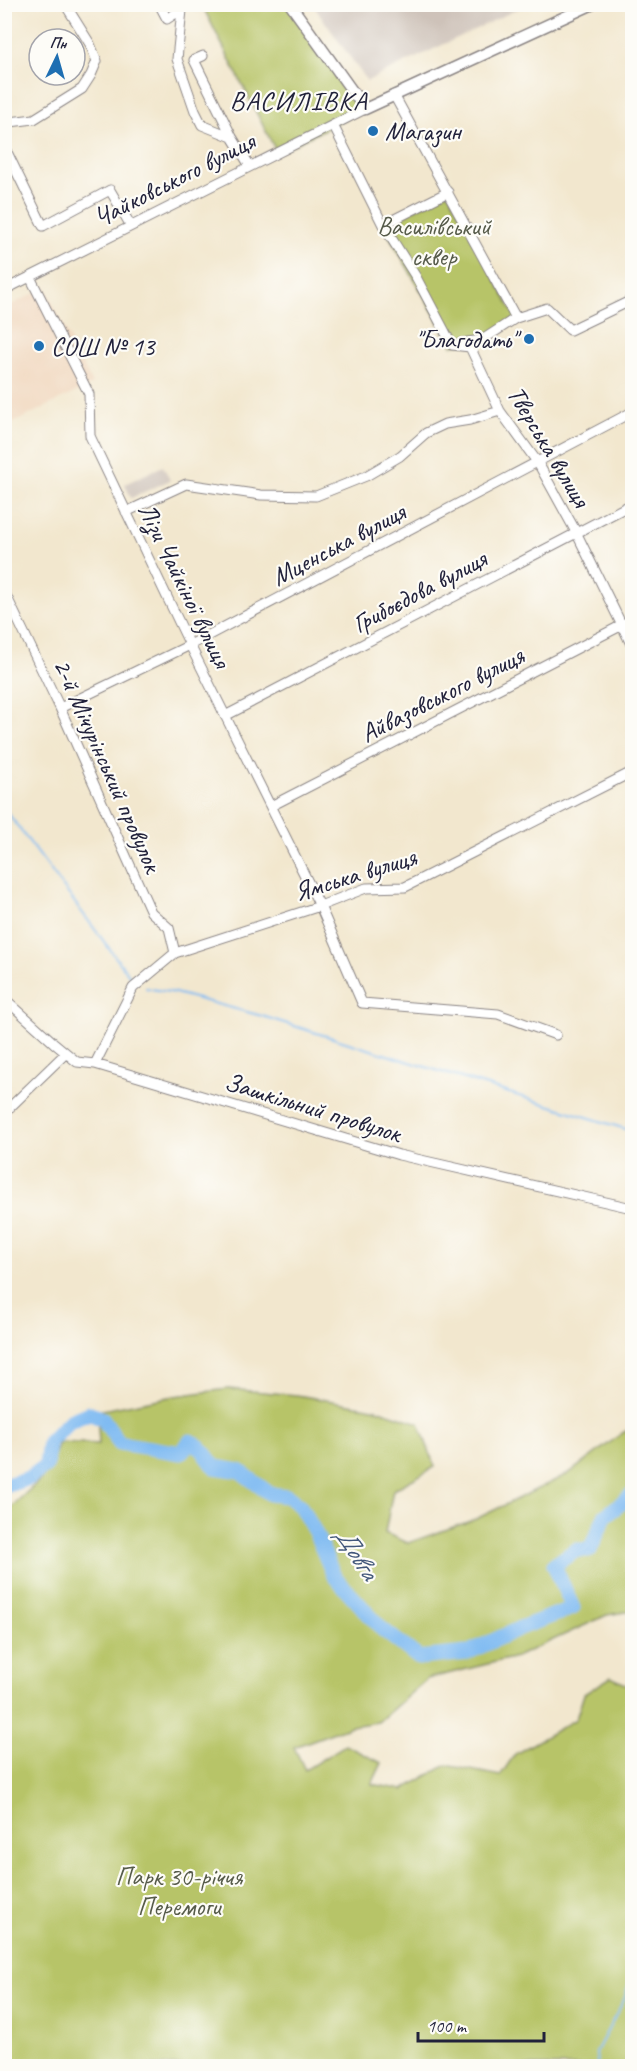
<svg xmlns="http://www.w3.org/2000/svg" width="637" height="2071" viewBox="0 0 637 2071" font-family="Caveat,sans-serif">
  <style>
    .built { fill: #f0d6bc }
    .industrial { fill: #cec2b9 }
    .green { fill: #b7c467; stroke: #6c7351; stroke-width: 1.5 }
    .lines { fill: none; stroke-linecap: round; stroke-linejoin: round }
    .stream { stroke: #80bbf2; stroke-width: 2 }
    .river { stroke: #80bbf2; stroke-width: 15 }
    .minor-casing { stroke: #8a8484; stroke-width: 11 }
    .tertiary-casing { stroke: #8a8484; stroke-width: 13 }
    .minor { stroke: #fff; stroke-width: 9 }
    .tertiary { stroke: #fff; stroke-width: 10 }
    .poi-dot { fill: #1f6fb2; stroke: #fdfcf7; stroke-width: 2 }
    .labels { text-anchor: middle; stroke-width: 4.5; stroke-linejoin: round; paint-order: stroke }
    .poi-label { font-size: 26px; fill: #22223b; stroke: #fdfcf7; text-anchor: start }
    .street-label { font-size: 26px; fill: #22223b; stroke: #fdfcf7 }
    .park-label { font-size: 26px; fill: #565b4a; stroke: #fdfcf7 }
    .neighbourhood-label { font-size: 27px; letter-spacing: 1.5px; fill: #22223b; stroke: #fdfcf7 }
    .water-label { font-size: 27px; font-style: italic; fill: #43587b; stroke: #fdfcf7 }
  </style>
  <rect width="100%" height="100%" fill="#fdfcf7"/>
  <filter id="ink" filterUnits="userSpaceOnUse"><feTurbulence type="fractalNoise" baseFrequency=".0167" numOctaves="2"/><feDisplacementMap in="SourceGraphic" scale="12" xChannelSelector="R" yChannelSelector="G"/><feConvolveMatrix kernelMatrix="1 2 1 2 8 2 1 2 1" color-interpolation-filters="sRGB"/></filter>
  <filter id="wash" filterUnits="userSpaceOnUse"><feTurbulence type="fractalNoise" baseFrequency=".008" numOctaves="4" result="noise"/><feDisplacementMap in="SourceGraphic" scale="24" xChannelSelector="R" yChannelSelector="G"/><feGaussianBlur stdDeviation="1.35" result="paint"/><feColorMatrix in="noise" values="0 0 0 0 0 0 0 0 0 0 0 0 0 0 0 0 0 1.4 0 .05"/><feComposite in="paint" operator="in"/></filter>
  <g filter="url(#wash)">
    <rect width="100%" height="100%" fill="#f2e7ce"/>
    <path class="built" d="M45,288l47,96 -87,43v-119z"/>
    <path class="industrial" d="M313,5h213l-159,76z
      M163,466l7,14 -39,18 -6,-14z"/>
    <path class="green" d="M202,5h85l78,104 -88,44z
      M448,192l68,126 -34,22 -30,5 -69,-120z
      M228,1389l69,6 76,13 46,15 16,44 -42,23 -8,43 23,10 68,-24 92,-45 56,-42 8,-3v182l-25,4 -91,42 -89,22 -49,43 -27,4 -57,21 11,23 40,-25 37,18 -10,21 31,6 43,-25 54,11 15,-22 61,-35 8,-25 27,-17 21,10v379h-627v-553l43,-41 11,-30 40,2 -2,-33 77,-15z"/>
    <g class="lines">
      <path class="stream" d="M4,808l128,171
        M146,988l29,5 87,23 370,115
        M597,2066l-1,-14 28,-52 8,-25"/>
      <path class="river" d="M4,1486l25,-8 17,-12 3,-24 21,-21 19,-8 14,6 16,24 62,10 9,-12 10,6 15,20 25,4 30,23 17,2 13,10 15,26 19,44 48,53 37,29 48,-5 53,-25 53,-20 -19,-43 22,-15h14l15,-34 27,-21"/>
    </g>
  </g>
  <g filter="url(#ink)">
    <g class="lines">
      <g class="minor-casing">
        <path id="minor" d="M159,4l8,15 23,-15
          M182,10l-5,49 18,52 7,14 30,12
          M203,56l-9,4 1,2 37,75 18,29
          M394,95l122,223
          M333,125l50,100 33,52 36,68 18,2 30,64 38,52 38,69 56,114
          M4,126l6,-4 24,-3 48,-30 9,-14 6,-14 -7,-17 -25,-40
          M4,146l39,80 67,-36 21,36
          M383,225l65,-33
          M30,277l59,117 1,42 100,209 130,261 42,97 136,11 58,21
          M4,290l361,-181
          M461,343l21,-3 34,-22 31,-10 23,22 62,-30
          M126,512l60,-28 75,11 55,1 50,-20 34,-20 26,-23 19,-9 25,-4 30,-9
          M4,591l56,117 91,204 18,16 6,25
          M60,708l130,-63 442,-233
          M225,716l407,-212
          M271,806l361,-186
          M4,998l50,45 23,19 18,2 304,91 233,53
          M95,1064l38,-76 42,-35 145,-47 46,-18 39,-1 227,-115
          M4,1113l62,-60"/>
      </g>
      <g class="tertiary-casing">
        <path id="tertiary" d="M290,4l75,105 228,-105"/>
      </g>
      <use href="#minor" class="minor"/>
      <use href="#tertiary" class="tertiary"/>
    </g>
  </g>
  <g class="poi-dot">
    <circle cx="373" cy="131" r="6"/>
    <circle cx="529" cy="339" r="6"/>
    <circle cx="39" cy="346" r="6"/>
  </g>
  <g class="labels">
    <g class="poi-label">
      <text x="385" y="140">Магазин</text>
      <text x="517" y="348" text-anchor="end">"Благодать"</text>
      <text x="51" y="355">СОШ № 13</text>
    </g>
    <g class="street-label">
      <text transform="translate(174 179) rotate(-27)" y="9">Чайковського вулиця</text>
      <text transform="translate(549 446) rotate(59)" y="9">Тверська вулиця</text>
      <text transform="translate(338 544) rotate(-28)" y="9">Мценська вулиця</text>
      <text transform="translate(185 585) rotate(64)" y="9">Лізи Чайкіної вулиця</text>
      <text transform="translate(419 591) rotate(-28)" y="9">Грибоєдова вулиця</text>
      <text transform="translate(442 694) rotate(-27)" y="9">Айвазовського вулиця</text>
      <text transform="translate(108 765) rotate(66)" y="9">2-й Мічурінський провулок</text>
      <text transform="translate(355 874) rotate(-17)" y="9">Ямська вулиця</text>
      <text transform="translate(313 1107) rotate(17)" y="9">Зашкільний провулок</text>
    </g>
    <g class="park-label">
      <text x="434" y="235">Василівський<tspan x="434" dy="30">сквер</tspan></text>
      <text x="179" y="1885">Парк 30-річчя<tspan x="179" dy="30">Перемоги</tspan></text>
    </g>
    <g class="neighbourhood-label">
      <text x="299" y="110">ВАСИЛІВКА</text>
    </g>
    <g class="water-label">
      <text transform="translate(357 1553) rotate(57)" y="9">Довга</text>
    </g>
  </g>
  <rect width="637" height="2071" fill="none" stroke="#fdfcf7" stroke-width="24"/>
  <g transform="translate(57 57) rotate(5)"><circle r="28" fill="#fdfcf7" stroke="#a5a5ac" stroke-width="1.5"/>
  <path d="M0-4.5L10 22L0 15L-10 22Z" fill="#1f6fb2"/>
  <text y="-9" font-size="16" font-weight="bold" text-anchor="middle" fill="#22223b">Пн</text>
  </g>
  <path d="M418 2032v9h126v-9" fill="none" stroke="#22223b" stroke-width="3"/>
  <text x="427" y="2032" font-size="18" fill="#22223b" stroke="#fdfcf7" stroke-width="4.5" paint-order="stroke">100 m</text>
</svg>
